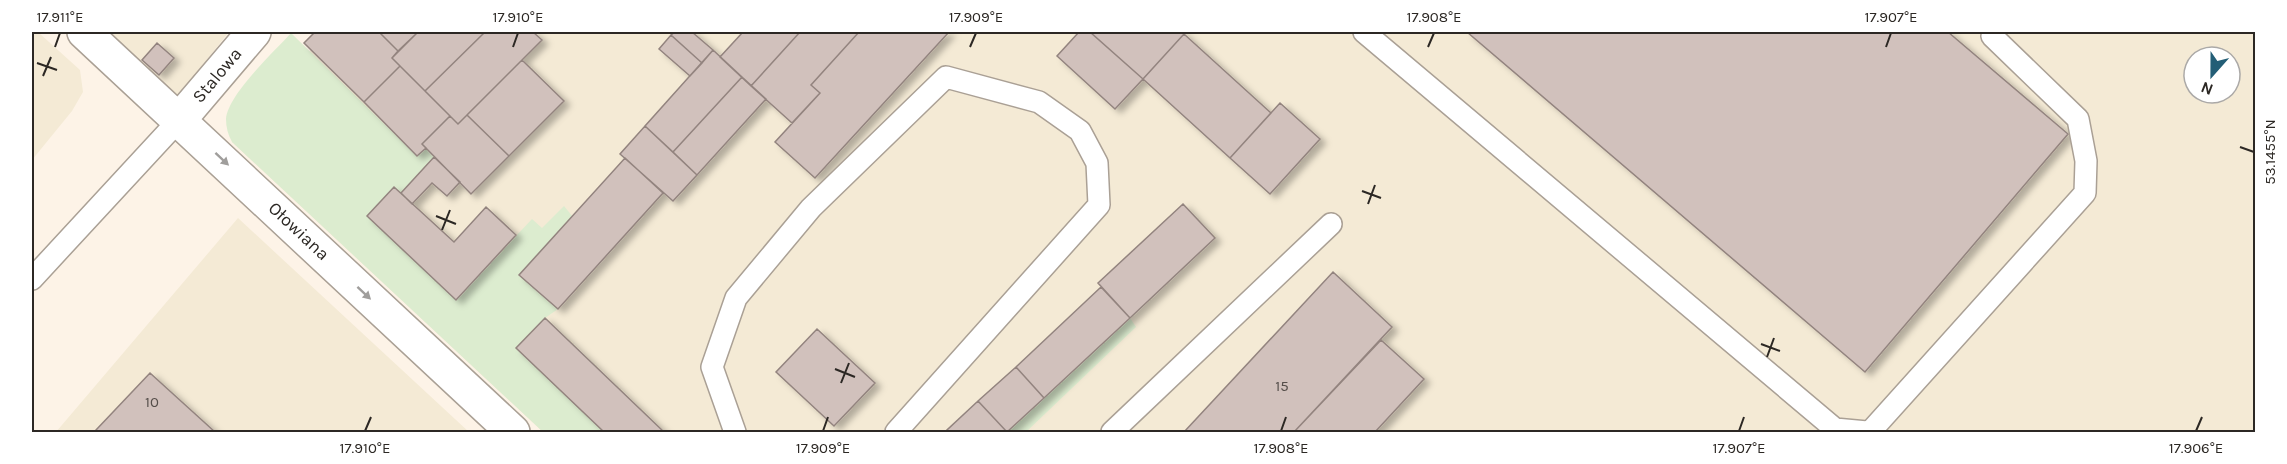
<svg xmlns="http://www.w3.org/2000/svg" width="2287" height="464" viewBox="0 0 2287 464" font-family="Karla,sans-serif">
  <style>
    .industrial { fill: #f4ead5; fill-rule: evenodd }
    .green { fill: #dceccf }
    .building { fill: #d1c1bc; stroke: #93847f; stroke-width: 1.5; filter: url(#shadow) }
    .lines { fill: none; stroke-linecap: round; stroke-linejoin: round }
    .service-casing { stroke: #aaa095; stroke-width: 24 }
    .minor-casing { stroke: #aaa095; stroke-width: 36 }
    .service { stroke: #fff; stroke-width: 21 }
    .minor { stroke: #fff; stroke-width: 33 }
    .oneway { fill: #a09e9c }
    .ticks { fill: none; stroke: #2c2824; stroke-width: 2 }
    .labels { text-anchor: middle; stroke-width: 4.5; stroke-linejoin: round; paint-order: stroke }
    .number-label { font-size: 15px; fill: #554e4a }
    .street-label { font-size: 18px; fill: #2c2824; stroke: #fff }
    .neatline { fill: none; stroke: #2c2824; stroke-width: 2 }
    .ticks-label { font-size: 15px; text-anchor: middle; fill: #2c2824 }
  </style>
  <defs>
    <filter id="shadow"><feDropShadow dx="6" dy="4" stdDeviation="3" flood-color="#0004"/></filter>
  </defs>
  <rect width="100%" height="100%" fill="#fdf3e7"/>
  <path class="industrial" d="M32,32h6l42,38 3,22 -11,19 -40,49z
    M107,32h122l-52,65z
    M326,32h1929v400h-1712l-311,-290zM2194,57h36v36h-36z
    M238,218l231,214h-413z"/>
  <path class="green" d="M291,33l126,123 9,-8 8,9 -33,36 -7,-6 -27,29 89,84 76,-81 10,9 22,-22 9,11 -53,58 38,34 -13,9 -29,30 88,84h-61l-311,-290c-4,-7 -6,-15 -6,-23 2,-25 48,-67 65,-86z
    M1130,318l6,9 -110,105h-19z"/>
  <path class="building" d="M315,32h64l19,19 -6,7 8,8 -36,36 -60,-59z
    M379,32h39l-20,19z
    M418,32h67l-60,59 -33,-33z
    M485,32h48l9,8 -84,84 -33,-33z
    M675,32h17l21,18 -11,13 -31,-28z
    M743,32h57l-49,54 -31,-29z
    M800,32h59l-48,53 9,8 -28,30 -41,-37z
    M859,32h90l-134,146 -40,-36 45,-49 -9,-8z
    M1079,32h11l53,47 -28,30 -58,-53z
    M1090,32h91l3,2 -41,45z
    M1467,32h481l120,102 -203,238z
    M1184,34l87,79 -41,45 -87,-79z
    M671,35l31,28 -12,13 -31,-27z
    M157,43l17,15 -15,17 -17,-15z
    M713,50l29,27 -69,75 -28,-26z
    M522,60l42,41 -55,55 -42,-41z
    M400,66l50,50 -28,28 4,4 -9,8 -53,-54z
    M742,77l24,22 -69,76 -24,-23z
    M1280,103l40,36 -50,55 -40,-36z
    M467,115l42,41 -38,38 -49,-50 28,-28 8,8z
    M645,126l52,49 -24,26 -53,-47z
    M434,157l26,25 -13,14 -15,-13 -20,21 -11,-11z
    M625,158l38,35 -105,116 -39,-34z
    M394,187l60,55 32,-35 30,28 -60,65 -89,-84z
    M1183,204l32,34 -85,80 -32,-35z
    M1333,272l59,55 -98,105h-110z
    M1101,287l29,31 -86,80 -28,-31z
    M545,318l119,114h-60l-88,-84z
    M817,329l58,54 -41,43 -58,-54z
    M1381,340l43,39 -49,53h-81z
    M1016,367l28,31 -37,34 -29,-31z
    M150,373l65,59h-117l-2,-2z
    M978,401l29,31h-57l-3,-2z"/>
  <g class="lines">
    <g class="service-casing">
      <path id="service" d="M1364,32l471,397 32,3
        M32,279l148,-160
        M735,432l-23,-65 24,-69 75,-90 135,-131 93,25 41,29 17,32 2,42 -203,227
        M1112,432l219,-208
        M1870,432l215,-239 1,-32 -8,-42 -86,-83 3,-4"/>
    </g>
    <g class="minor-casing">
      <path id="minor" d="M84,32l429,400
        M180,119l74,-87"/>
    </g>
    <use href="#service" class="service"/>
    <use href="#minor" class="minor"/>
  </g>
  <defs><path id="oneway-solid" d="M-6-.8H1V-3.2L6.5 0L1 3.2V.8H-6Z" transform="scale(1.5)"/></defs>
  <g class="oneway">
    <use href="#oneway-solid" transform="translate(222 159) rotate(43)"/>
    <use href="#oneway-solid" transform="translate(364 293) rotate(43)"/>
  </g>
  <path class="ticks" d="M55,47l5,-14M513,47l5,-14M970,47l6,-14M1428,47l6,-14M1886,47l5,-14M37,63l20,7M43,76l8,-19M2240,147l14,5M1362,191l19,7M1368,204l7,-19M436,216l20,8M442,230l8,-20M1761,344l19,7M1767,357l7,-19M835,369l20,8M841,383l8,-20M365,431l6,-14M823,431l5,-14M1281,431l5,-14M1739,431l5,-14M2196,431l6,-14"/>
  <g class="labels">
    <g class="number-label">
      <text x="1282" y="391">15</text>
      <text x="152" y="407">10</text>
    </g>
    <g class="street-label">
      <text transform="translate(217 75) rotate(-50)" y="6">Stalowa</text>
      <text transform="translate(299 231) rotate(43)" y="6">Ołowiana</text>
    </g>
  </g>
  <rect width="2287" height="464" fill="none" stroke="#ffffff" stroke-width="66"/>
  <g transform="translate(2212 75) rotate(201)"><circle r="28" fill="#ffffff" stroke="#aba9a7" stroke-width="1.5"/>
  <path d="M0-4.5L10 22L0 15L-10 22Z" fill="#235e76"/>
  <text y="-9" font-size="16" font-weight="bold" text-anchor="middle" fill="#2c2824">N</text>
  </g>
  <rect x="33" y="33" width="2221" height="398" class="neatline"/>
  <g class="ticks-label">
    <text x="60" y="22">17.911°E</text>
    <text x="518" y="22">17.910°E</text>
    <text x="976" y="22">17.909°E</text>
    <text x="1434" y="22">17.908°E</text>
    <text x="1891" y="22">17.907°E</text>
    <text transform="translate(2270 152) rotate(-90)" y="5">53.1455°N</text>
    <text x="365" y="453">17.910°E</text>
    <text x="823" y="453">17.909°E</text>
    <text x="1281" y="453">17.908°E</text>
    <text x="1739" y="453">17.907°E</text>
    <text x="2196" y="453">17.906°E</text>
  </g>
</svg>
